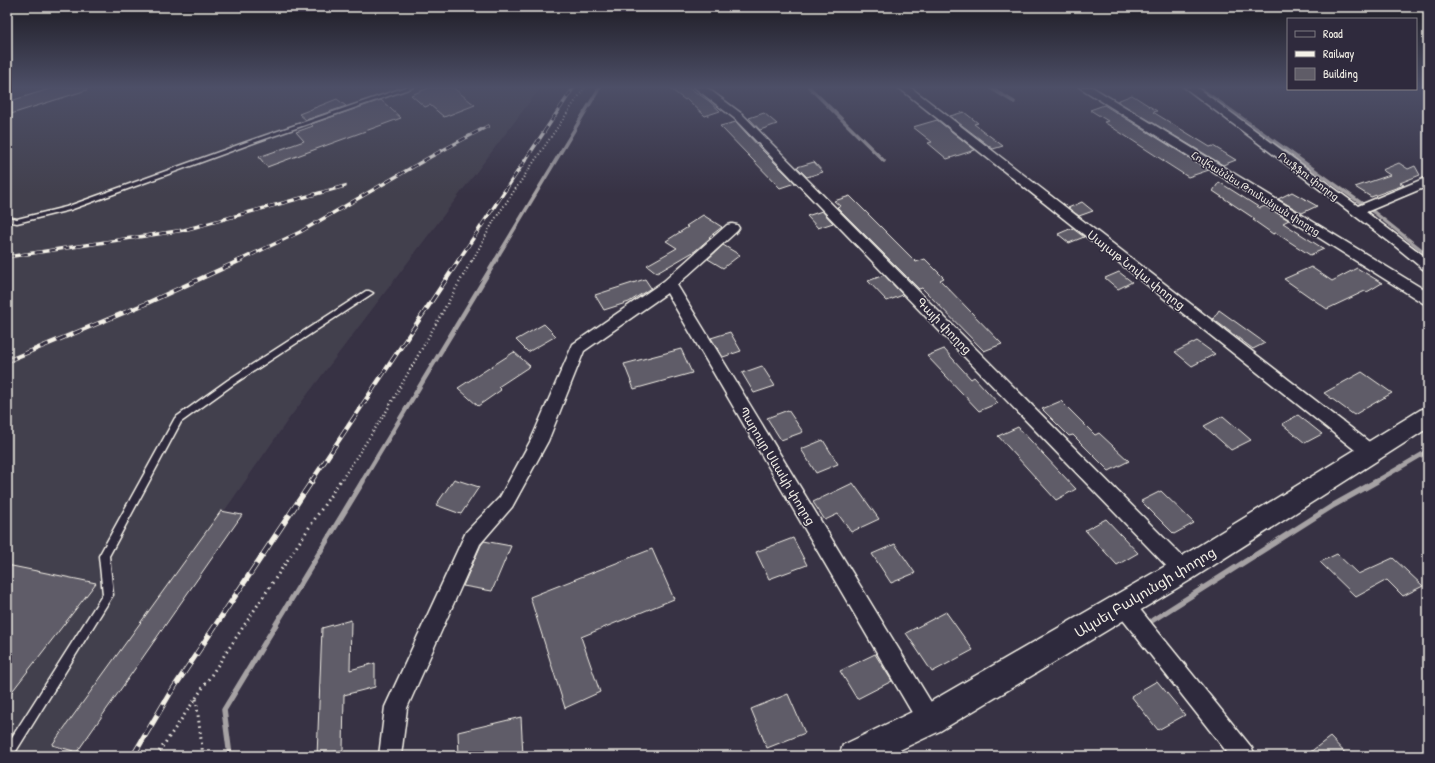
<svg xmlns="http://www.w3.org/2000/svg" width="1435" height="763" viewBox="0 0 1435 763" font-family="'Patrick Hand','Noto Sans Armenian',sans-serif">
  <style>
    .built { fill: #433f4e }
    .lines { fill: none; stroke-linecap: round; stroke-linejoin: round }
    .stream-far2 { stroke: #a6a2a4; stroke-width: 3.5 }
    .stream-far1 { stroke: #a6a2a4; stroke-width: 4.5 }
    .stream { stroke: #a6a2a4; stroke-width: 5.5 }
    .building { fill: #5f5c67; stroke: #f4f1e8 }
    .service-casing { stroke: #f4f1e8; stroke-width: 3 }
    .minor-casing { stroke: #f4f1e8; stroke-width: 3 }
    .secondary-casing { stroke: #f4f1e8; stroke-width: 3 }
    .path-far2 { stroke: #f4f1e8; stroke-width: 2; stroke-dasharray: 1 2.5; stroke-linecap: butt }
    .path-far1 { stroke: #f4f1e8; stroke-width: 2.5; stroke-dasharray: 1 3; stroke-linecap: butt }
    .path { stroke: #f4f1e8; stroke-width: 3; stroke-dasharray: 1.5 4; stroke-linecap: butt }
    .service { fill: #2f2a3d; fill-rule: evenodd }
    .minor { fill: #2f2a3d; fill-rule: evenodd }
    .secondary { fill: #2f2a3d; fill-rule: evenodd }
    .rail-far2-casing { stroke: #f4f1e8; stroke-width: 3.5 }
    .rail-far1-casing { stroke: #f4f1e8; stroke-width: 4.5 }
    .rail-casing { stroke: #f4f1e8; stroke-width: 5.5 }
    .rail-far2 { stroke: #2f2a3d; stroke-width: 2.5; stroke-dasharray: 7; stroke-linecap: butt }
    .rail-far1 { stroke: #2f2a3d; stroke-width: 3; stroke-dasharray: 9; stroke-linecap: butt }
    .rail { stroke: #2f2a3d; stroke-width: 4; stroke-dasharray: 12; stroke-linecap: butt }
    .labels { text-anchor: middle; stroke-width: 3; stroke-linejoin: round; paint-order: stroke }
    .far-street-label { font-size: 10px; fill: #f4f1e8; stroke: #2f2a3d }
    .street-label { font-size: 12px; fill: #f4f1e8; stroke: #2f2a3d }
    .near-street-label { font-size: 14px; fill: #f4f1e8; stroke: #2f2a3d }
  </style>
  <rect width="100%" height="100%" fill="#373244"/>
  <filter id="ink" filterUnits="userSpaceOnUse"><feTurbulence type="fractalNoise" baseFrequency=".025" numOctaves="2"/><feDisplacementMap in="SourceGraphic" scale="8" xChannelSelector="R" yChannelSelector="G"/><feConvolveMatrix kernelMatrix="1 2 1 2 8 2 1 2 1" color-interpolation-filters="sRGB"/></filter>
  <g filter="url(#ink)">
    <path class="built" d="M7,87h534l-253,333 -235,336h-46z"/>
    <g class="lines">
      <path class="stream-far2" d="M809,87l75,74
        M989,87l25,15
        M1198,87l177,126 53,42
        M495,261l105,-174"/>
      <path class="stream-far1" d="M362,482l134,-222
        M1375,482l53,-31"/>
      <path class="stream" d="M1153,620l181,-115 43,-24
        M230,756l-6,-46 139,-229"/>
    </g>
    <path class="building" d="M56,87h31v3l-76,24 -4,-8v-4z
      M431,87h21l23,18 -31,12 -14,-12 -5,2 -14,-12z
      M668,87h20l21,14 11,10 -15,5 -18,-17 -2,1z
      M1132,95l25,16 -4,1 57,35 3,-1 23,14 -13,5 -106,-64z
      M337,99l9,7 -40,14 -7,-6z
      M381,100l20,18 -134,49 -8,-10 45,-16 -8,-9 17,-6 -2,-2z
      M1104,105l105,65 -21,7 -25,-16h1l-60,-39 4,-1 -18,-11z
      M964,112l14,11 -4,1 29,22 -10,3 -43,-33z
      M764,113l13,11 -17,6 -11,-12z
      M937,120l38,30 -28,9 -19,-16 4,-1 -19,-15z
      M736,122l25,27 34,34 -15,5 -60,-62z
      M814,162l9,10 -16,5 -10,-10z
      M1399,163l9,6 7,-3 5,9 -20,8 4,2 -33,12 -16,-10 35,-12 -8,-5z
      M1219,182l41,26 5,-2 24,14 -6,3 41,26 -14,6 -34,-22 -3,1 -20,-14 2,-1 -42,-28z
      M1292,192l25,14 -15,7 -24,-14z
      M850,196l66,66 9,-3 19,19 -4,2 62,64 -18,7 -62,-63 -3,1 -82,-82 3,-1 -6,-5z
      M1082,202l11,9 -14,5 -11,-8z
      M822,211l11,12 -15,5 -11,-12z
      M703,215l19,12 -13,10 1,1 -15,13 -38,22 -10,-8 30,-17 -11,-7 22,-14 -2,-1z
      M1072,228l12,9 -15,6 -11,-9z
      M723,245l17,10 -17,13 -15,-9z
      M1311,267l21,14 25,-13 25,15 -15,9 -2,-1 -38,18 -43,-30z
      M1119,272l13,10 -14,7 -13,-11z
      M884,275l19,20 -16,6 -19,-20z
      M645,279l6,9 -22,14 -25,8 -9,-15z
      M1219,310l46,33 -12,6 -40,-30z
      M544,324l12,12 -28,16 -12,-12z
      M730,332l11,19 -18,6 -12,-19z
      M1197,341l18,13 -23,12 -17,-14z
      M681,349l11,24 -58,16 -10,-25z
      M944,349l27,30 3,-2 24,26 -19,8 -52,-55z
      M514,352l16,14 -32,21 3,3 -23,16 -20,-18z
      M762,366l13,20 -21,7 -12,-20z
      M1362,372l30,21 -38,22 -30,-22z
      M1061,401l34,34 4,-2 30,28 -20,10 -36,-36 -4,1 -27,-27z
      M788,410l15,22 -22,8 -14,-22z
      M1298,415l24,19 -17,9 -23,-19z
      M1223,416l28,24 -20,10 -27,-24z
      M1018,427l26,28 32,34 -20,11 -58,-64z
      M823,440l15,24 -22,9 -15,-24z
      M454,479l25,8 -18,27 -25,-9z
      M853,483l26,36 -28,13 -13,-18 -13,6 -12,-18z
      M1161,491l33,32 -20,11 -33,-33z
      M221,511l21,4 -165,237 -25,-7z
      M1106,519l32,34 -21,12 -32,-35z
      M793,538l14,27 -38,14 -13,-27z
      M484,541l27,5 -19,45 -29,-5 18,-41z
      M895,544l20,29 -24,10 -19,-29z
      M652,549l22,50 -93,38 19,55 -35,16 -35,-111z
      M1337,554l21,20 35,-16 30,28 -20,10 -16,-16 -31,17 -36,-35z
      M7,565l89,18 -89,115z
      M946,612l27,38 -41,22 -26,-39z
      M351,620l-1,50 25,-7v24l-31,8 -1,55 -26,6 5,-128z
      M875,654l17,27 -35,18 -17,-28z
      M1157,681l28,34 -27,15 -27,-34z
      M788,694l17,39 -38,15 -16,-39z
      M521,717l2,39h-64l-1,-24z
      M1330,737l18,19h-43z"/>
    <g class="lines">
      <g class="service-casing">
        <path id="service" d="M406,87h8l-158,55 -186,68 -53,13 -10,-2v-4l10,2 49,-12 186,-67z
          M366,291h3l4,2 -139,91 -53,38 -72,134 4,39 -2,3 -98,158h-6v-11l96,-151 -4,-38 76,-138 53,-38z"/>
      </g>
      <g class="minor-casing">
        <path id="minor" d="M694,87h12l36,27 448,450 3,6 -3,6 -7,3 -7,-3 -442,-458z
          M898,87h12l467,361 3,5 -3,5 -6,2 -6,-2z
          M1079,87h13l336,205v12l-5,-1z
          M1184,87h12l162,119 70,-29v9l-62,26 62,47v12l-5,-2 -28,-23z
          M732,224l5,1 2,3 -2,3 -60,54 260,427 3,8 -3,8 -8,3 -8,-3 -254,-435 -83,58 -36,90 -36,66 -32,37 -73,164 -6,48h-22l6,-49 81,-175 34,-35 31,-57 42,-96 91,-63 63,-56z
          M1123,595l7,2 122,151 3,8h-25l-114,-145 -3,-7 3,-7z"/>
      </g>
      <g class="secondary-casing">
        <path id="secondary" d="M1428,407v21l-236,151 -252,152 -53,25h-48l4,-11 75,-36 256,-148 246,-151z"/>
      </g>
      <path class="path-far2" d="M472,261l23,-42 90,-132"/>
      <path class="path-far1" d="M340,482l46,-70 86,-152"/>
      <path class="path" d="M196,698l144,-217
        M156,756l40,-58 7,58"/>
      <use href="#service" class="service"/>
      <use href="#minor" class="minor"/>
      <use href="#secondary" class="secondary"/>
      <g class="rail-far2-casing">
        <path id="rail-far2" d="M7,257l177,-27 161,-44
          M238,261l62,-29 130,-75 58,-31
          M458,261l116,-174"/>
      </g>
      <g class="rail-far1-casing">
        <path id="rail-far1" d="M7,361l138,-57 96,-44
          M311,482l148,-222"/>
      </g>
      <g class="rail-casing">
        <path id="rail" d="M133,756l36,-61 143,-214"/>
      </g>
      <use href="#rail-far2" class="rail-far2"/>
      <use href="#rail-far1" class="rail-far1"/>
      <use href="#rail" class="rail"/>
    </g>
  </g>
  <linearGradient id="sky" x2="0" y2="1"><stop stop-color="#1e1c25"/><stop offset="0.45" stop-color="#4d4f67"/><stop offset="1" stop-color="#4d4f67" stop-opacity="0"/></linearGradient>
  <rect width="1435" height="194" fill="url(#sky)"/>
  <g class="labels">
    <g class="far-street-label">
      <text transform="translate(1309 176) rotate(37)" y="4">Րաֆֆու փողոց</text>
      <text transform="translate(1256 193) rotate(32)" y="4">Հովհաննես Թումանյան փողոց</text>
    </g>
    <g class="street-label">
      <text transform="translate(1136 270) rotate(38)" y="4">Սայաթ Նովա փողոց</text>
      <text transform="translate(944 326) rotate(46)" y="4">Գայի փողոց</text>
      <text transform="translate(777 466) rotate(59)" y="4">Պարույր Սևակի փողոց</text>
    </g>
    <g class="near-street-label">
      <text transform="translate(1145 592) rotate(-31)" y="5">Ակսել Բակունցի փողոց</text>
    </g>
  </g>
  <rect width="1435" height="763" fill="none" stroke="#2f2a3d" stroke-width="24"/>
  <rect x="12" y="12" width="1411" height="739" fill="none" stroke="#f4f1e8" stroke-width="1.5" filter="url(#ink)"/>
  <rect x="1287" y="18" width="130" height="72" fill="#2f2a3d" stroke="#7e7a81"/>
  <rect x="1295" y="31" width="20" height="6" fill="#2f2a3d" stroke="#7e7a81"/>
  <text x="1323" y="38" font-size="12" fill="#f4f1e8">Road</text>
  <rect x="1295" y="51" width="20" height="6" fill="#f4f1e8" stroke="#7e7a81"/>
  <text x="1323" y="58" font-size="12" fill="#f4f1e8">Railway</text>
  <rect x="1295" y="68" width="20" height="12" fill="#5f5c67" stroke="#7e7a81"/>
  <text x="1323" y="78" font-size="12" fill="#f4f1e8">Building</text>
</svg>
